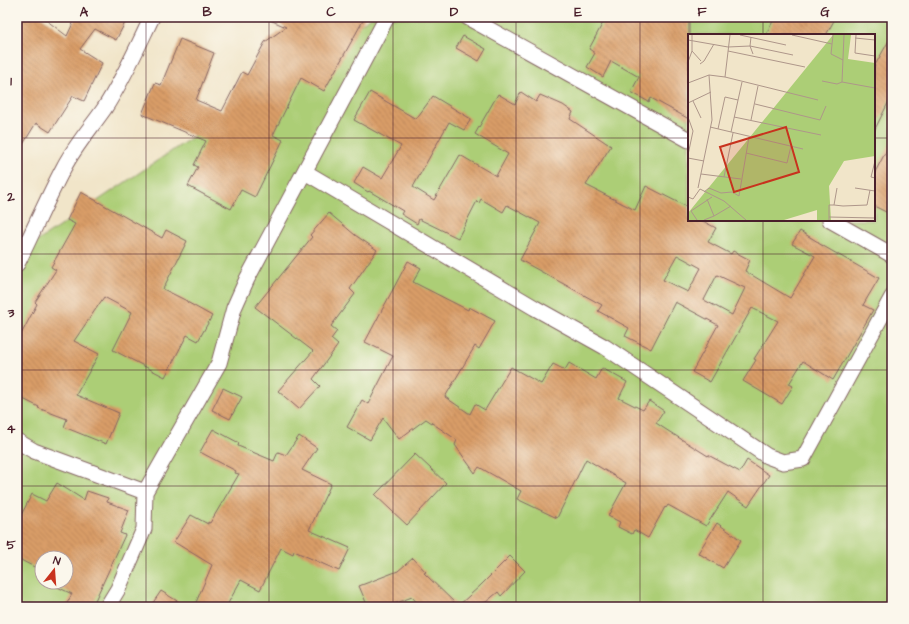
<svg xmlns="http://www.w3.org/2000/svg" width="909" height="624" viewBox="0 0 909 624" font-family="'Architects Daughter',sans-serif">
  <style>
    .green { fill: #acce76; stroke: #7b7650; fill-rule: evenodd }
    .building { fill: url(#building-back-hatch); fill-rule: evenodd }
    .lines { fill: none; stroke-linecap: round; stroke-linejoin: round }
    .minor-casing { stroke: #846462; stroke-width: 17 }
    .minor { stroke: #fff; stroke-width: 15 }
    .grid { fill: none; stroke: #4a1f2b; stroke-width: 1; stroke-opacity: 0.55 }
    .inset-road { fill: none; stroke: #ae968a; stroke-width: 1 }
    .view { fill: #c8321e; fill-opacity: 0.15; stroke: #c8321e; stroke-width: 2 }
    .inset-edge { fill: none; stroke: #4a1f2b; stroke-width: 2 }
    .neatline { fill: none; stroke: #4a1f2b; stroke-width: 1.5 }
    .grid-label { font-size: 13px; text-anchor: middle; font-weight: bold; fill: #4a1f2b }
  </style>
  <defs>
    <pattern id="building-back-hatch" width="6" height="6" patternUnits="userSpaceOnUse"><rect width="6" height="6" fill="#d99d67"/><path d="M-1 5l2 2M0 0l6 6M5-1l2 2" fill="none" stroke="#b27f55"/></pattern>
  </defs>
  <rect width="100%" height="100%" fill="#fbf7ec"/>
  <filter id="ink" filterUnits="userSpaceOnUse"><feTurbulence type="fractalNoise" baseFrequency=".025" numOctaves="2"/><feDisplacementMap in="SourceGraphic" scale="8" xChannelSelector="R" yChannelSelector="G"/><feConvolveMatrix kernelMatrix="1 2 1 2 8 2 1 2 1" color-interpolation-filters="sRGB"/></filter>
  <filter id="wash" filterUnits="userSpaceOnUse"><feTurbulence type="fractalNoise" baseFrequency=".012" numOctaves="4" result="noise"/><feDisplacementMap in="SourceGraphic" scale="16" xChannelSelector="R" yChannelSelector="G"/><feGaussianBlur stdDeviation="0.9" result="paint"/><feColorMatrix in="noise" values="0 0 0 0 0 0 0 0 0 0 0 0 0 0 0 0 0 1.4 0 .05"/><feComposite in="paint" operator="in"/></filter>
  <g filter="url(#wash)">
    <rect width="100%" height="100%" fill="#f1e5c9"/>
    <path class="green" d="M371,17h521v590h-875v-352zM689,35h185v185h-185zM42,558h24v24h-24z"/>
    <g id="blocks">
      <path class="building" d="M17,17h25l25,19 8,-17 -4,-2h57l-12,23 -21,-11 -15,20 22,14 -18,38 -11,-5 -23,36 -14,-9 -19,31z
        M263,17h102l-41,74 -23,-13 -28,57 10,5 -28,57 -14,-7 -10,19 -43,-23 10,-19 -4,-2 12,-24 -64,-27 13,-31 6,2 19,-46 34,14 -18,47 26,11 20,-39 5,3 18,-33 21,-15z
        M606,17h83v102l-38,-21 -2,4 -18,-10 8,-15 -28,-16 -8,16 -16,-10 8,-14 -6,-4z
        M775,17h61l-10,18h-60z
        M892,35v60l-18,36v-64z
        M463,36l23,13 -7,12 -23,-13z
        M370,92l46,27 17,-23 38,23 -7,11 -15,-8 -36,65 21,13 26,-45 36,21 12,-22 -33,-20 23,-40 17,10 6,-12 15,10 4,-7 23,10 10,7 -3,7 41,27 -25,39 49,25 11,-24 43,22v12h12l15,8 -8,14 23,12 2,-3 17,9 -5,11 45,27 25,-42 -23,-12 8,-13 18,11v1l61,35 -16,27 10,5 -40,70 -30,-19 -14,23 4,2 -11,18 -39,-23 13,-21 -2,-1 24,-38 -26,-13 -42,74 -18,-10 26,-47 -43,-23 -24,47 -26,-13 4,-8 -31,-17 4,-6 -82,-45 20,-37 -33,-18 -4,7 -22,-13 -2,4 -2,-2 -19,37 -39,-19 -2,5 -16,-10 2,-3 -34,-20 -1,1 -14,-9 9,-16 19,11 19,-32 -47,-26zM677,255l24,13 -13,24 -25,-12zM717,275l28,13 -13,27 -28,-15z
        M892,140v75l-18,-9v-32z
        M81,192l81,46 4,-8 21,11 -24,48 24,12v1l25,14 -14,25 -11,-6 -22,42 -52,-27 19,-38 -28,-15 -30,44 25,13 -23,41 43,18 -13,31 -42,-17 3,-8 -29,-11 1,-1 -22,-11v-54l20,-38 -2,-2 21,-32 -5,-3 24,-43 -8,-4z
        M329,213l26,22 22,15 -27,39 5,5 -24,32 6,5 -6,8 7,6 -25,34 7,7 -21,23 -21,-18 35,-40 -58,-44 57,-70 -2,-2z
        M408,261l13,7 -8,14 55,28 1,-3 26,14 -16,28 -4,-3 -30,51 25,17 5,-10 10,6 26,-43 30,17 12,-20 12,6 4,-7 27,16 6,-11 25,14 -8,16 24,12 6,-9 15,10 -8,12 9,6 43,27v-1l32,17 7,-12 22,15 -21,31 -20,-14 -22,34 -38,-21 -2,3 -1,-1 -17,31 -14,-8 -2,4 -14,-7 2,-5 -12,-6 18,-33 -40,-24 -29,59 -40,-19 4,-8 -42,-24 -4,6 -20,-28 2,-5 -31,-21 -27,20 -16,-21 -13,22 -23,-13 15,-27 6,4 25,-48 -28,-14z
        M223,388l19,9 -12,22 -18,-9z
        M213,429l26,14 -1,3 36,15 4,-9 8,3 13,-19 18,12 -15,22 29,14 -22,46 41,18 -11,23 -45,-20 -1,3 -12,-6 -21,42 -19,-10 -15,27h-32l18,-42 -38,-23 17,-27 17,9v-2l2,1 29,-49 -4,-1 1,-2 -36,-19z
        M415,454l31,29 -39,42 -32,-30z
        M57,483l27,17 3,-9 21,7 -1,4 22,8 -9,23 5,2 -33,72h-27l7,-13 -25,-12h19v-24h-24v13l-25,-13v-35l15,-29 14,7z
        M717,523l24,17 -18,28 -25,-15z
        M510,556l15,15 -24,25 -3,-4 -18,15h-59l-9,-10 -26,10h-18l-9,-21 39,-15 15,-13 13,14 -2,1 34,33 23,-21z
        M161,591l26,16h-37z"/>
    </g>
  </g>
  <g filter="url(#ink)">
    <use href="#blocks" fill-opacity="0" stroke="#846462" stroke-width="1"/>
    <g class="lines">
      <g class="minor-casing">
        <path id="minor" d="M467,17l222,123
          M305,172l230,136 70,39 162,109 16,6 20,-3 89,-162
          M830,220l62,35
          M17,264c16,-32 30,-65 47,-97 11,-21 26,-38 40,-58 19,-29 33,-61 48,-92
          M17,441l17,10 111,41
          M107,607l11,-18 26,-60 1,-37 74,-129 15,-55 13,-29 140,-262"/>
      </g>
      <use href="#minor" class="minor"/>
    </g>
  </g>
  <path class="grid" d="M146,17v590M269,17v590M393,17v590M516,17v590M640,17v590M763,17v18M17,138h672M874,138h18M763,220v387M17,254h875M17,370h875M17,486h875"/>
  <g transform="translate(688 34)">
    <rect width="187" height="187" fill="#f1e5c9"/>
    <path d="M145,1h18l-3,24 27,4v93l-31,5 -15,25 2,34h-14v-10l-33,10h-96v-7z" fill="#acce76"/>
    <path class="inset-road" d="M42,1l-5,42 93,23M52,1l46,10M104,1l40,9M145,1l-2,19 12,6M168,1l-1,18 20,3M63,3l-1,9 3,8M167,4l20,2M0,6l40,7 22,-1 43,9M4,17l9,10M40,17l77,16M0,28l4,-11v-16M12,30l4,-3 10,-17M21,41l16,2M134,47l15,3 5,-2 2,-47M154,48l33,6M0,49l21,-8 3,45 -14,68M5,67l8,17M0,69l23,-11M67,70l65,16 6,-14M0,83l5,14 -5,24M46,83l87,18M63,86l7,-34M22,93l93,22M30,95l7,-32 13,3M43,98l11,-50M58,119l41,10 4,-17M0,124l16,3M187,127l-4,16 4,1M13,140l40,5M36,143l9,-44M149,154l-3,17 9,1 24,-1 3,-15M167,154l20,3M16,158l5,-4 12,5 11,-1 7,4 10,-59M0,163l5,2 7,-10 24,12 22,19M26,182l17,-10M141,183l46,1M9,186l-6,-9 21,-14M16,186l10,-4 -7,-17M141,186v-15h5"/>
    <path class="view" d="M98,93l13,45 -65,20 -14,-45z"/>
    <rect width="187" height="187" class="inset-edge"/>
  </g>
  <rect width="909" height="624" fill="none" stroke="#fbf7ec" stroke-width="44"/>
  <g transform="translate(54 570) rotate(17)"><circle r="19" fill="#fbf7ec" stroke="#b4a19f"/>
  <path d="M0-3L7 15L0 10L-7 15Z" fill="#c8321e"/>
  <text y="-6" font-size="11" font-weight="bold" text-anchor="middle" fill="#4a1f2b">N</text>
  </g>
  <rect x="22" y="22" width="865" height="580" class="neatline"/>
  <g class="grid-label">
    <text x="84" y="16">A</text>
    <text x="207" y="16">B</text>
    <text x="331" y="16">C</text>
    <text x="454" y="16">D</text>
    <text x="578" y="16">E</text>
    <text x="702" y="16">F</text>
    <text x="825" y="16">G</text>
    <text x="11" y="85">1</text>
    <text x="11" y="201">2</text>
    <text x="11" y="317">3</text>
    <text x="11" y="433">4</text>
    <text x="11" y="549">5</text>
  </g>
</svg>
